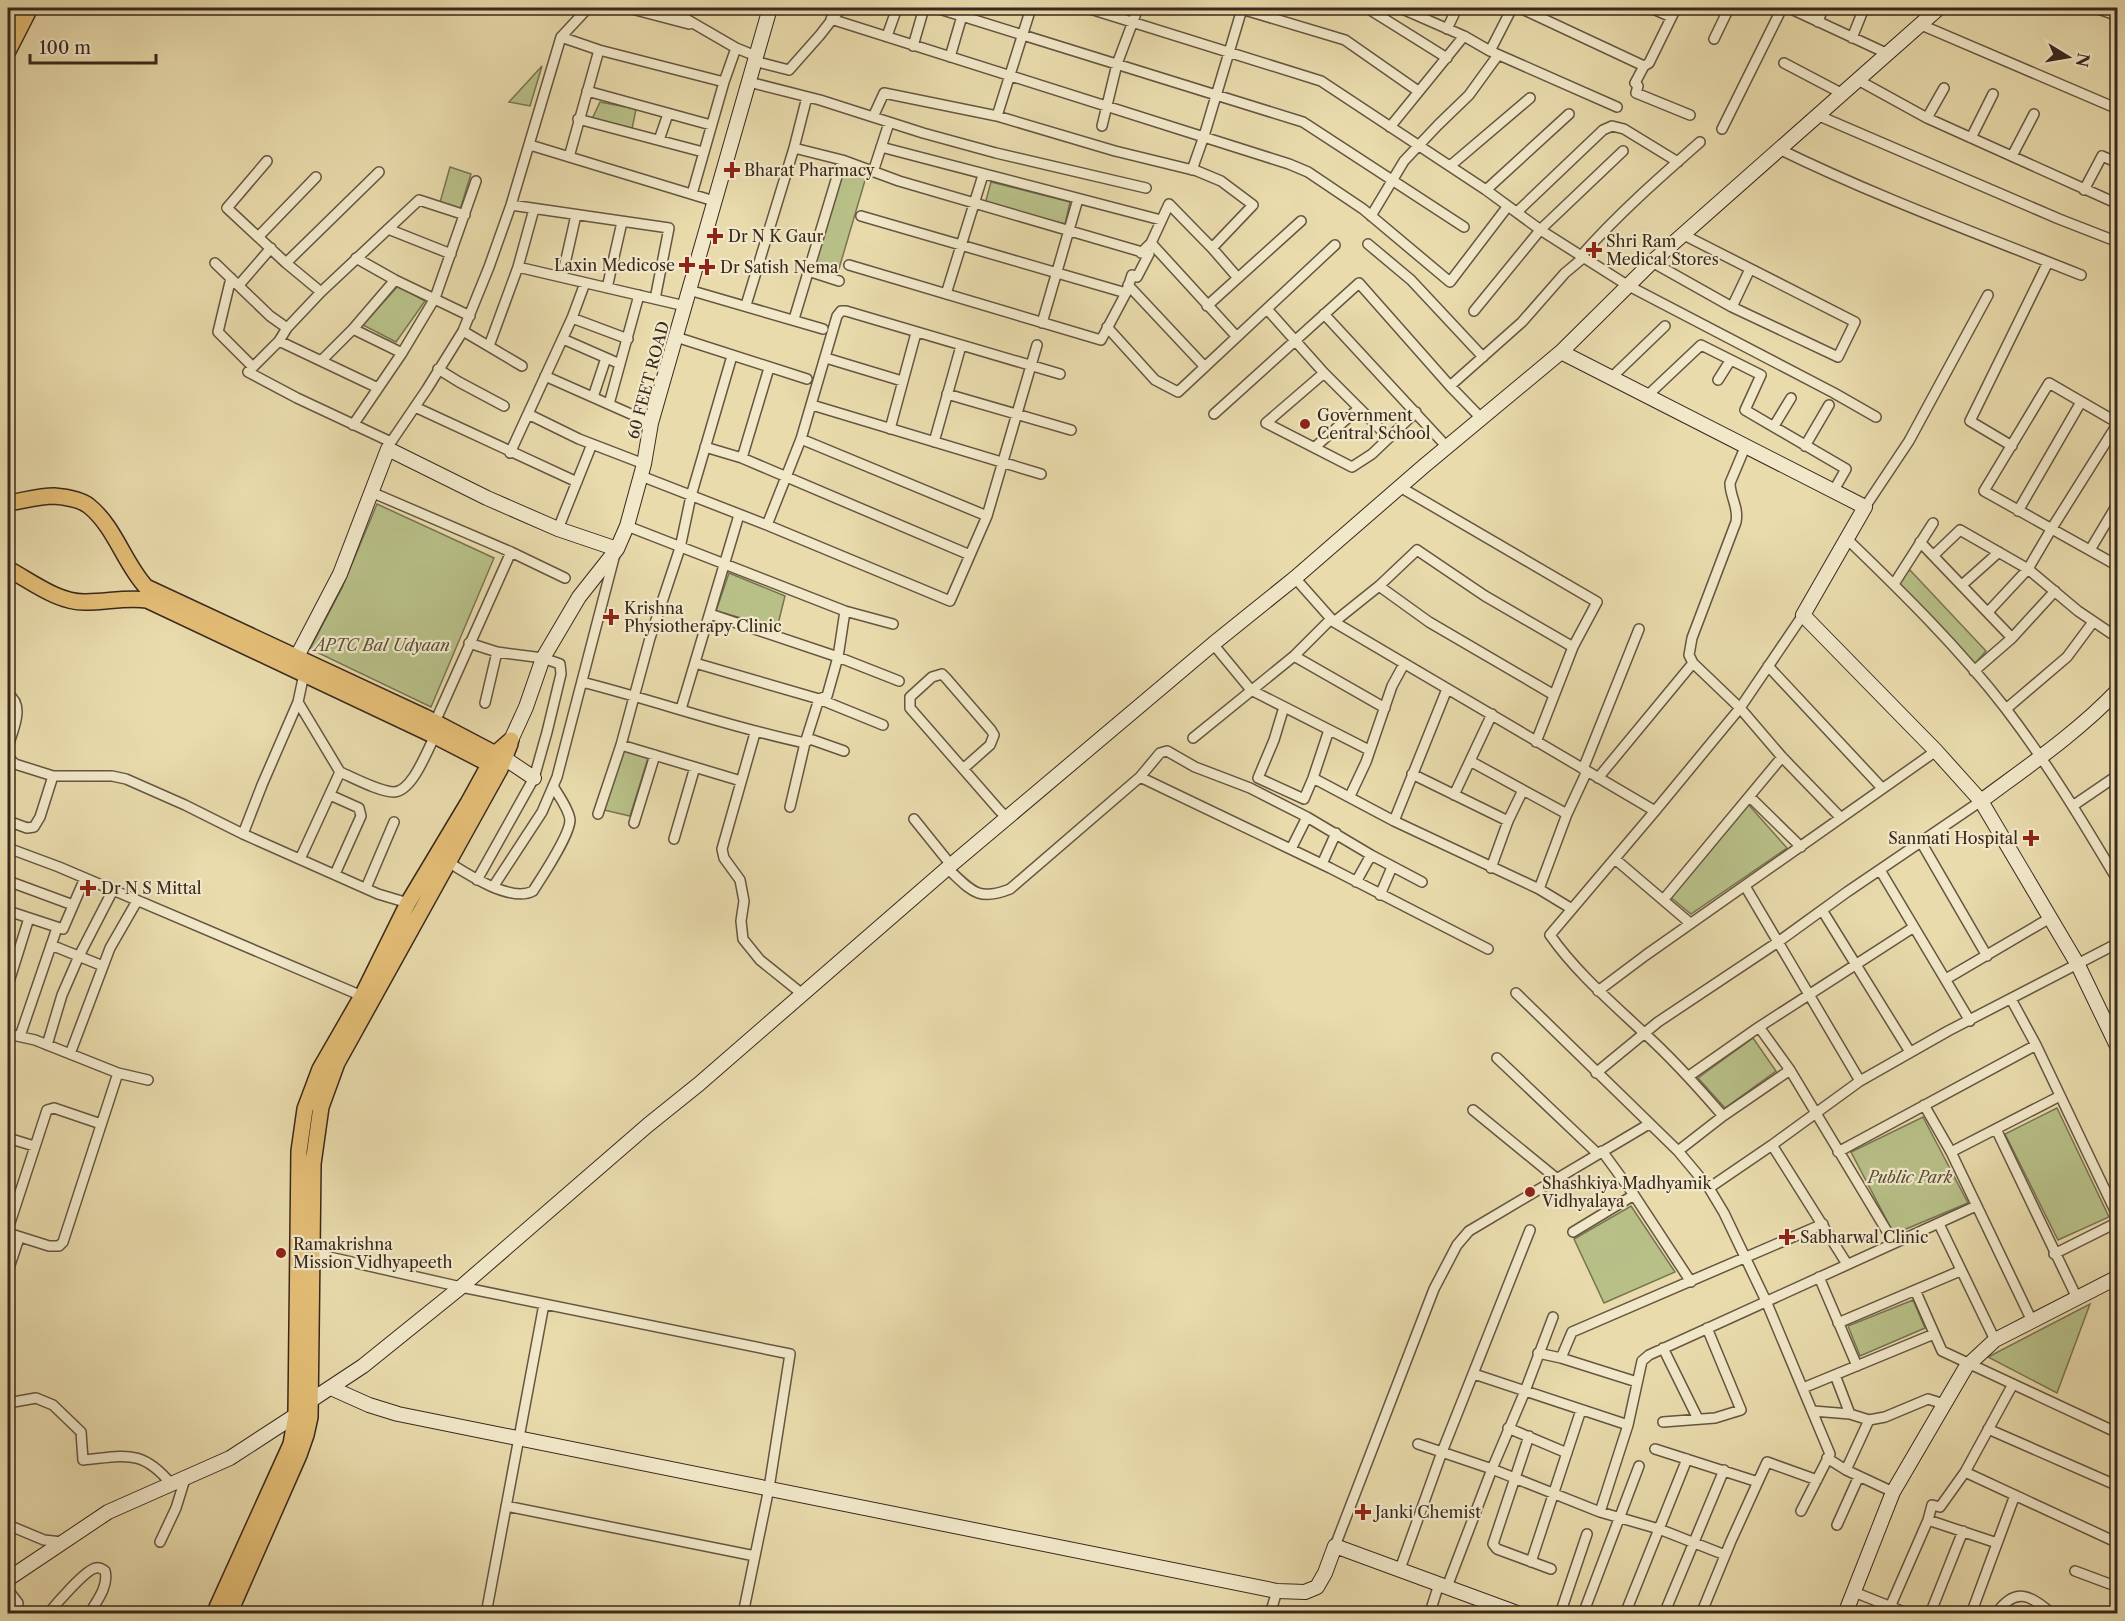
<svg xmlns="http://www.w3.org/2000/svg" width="2125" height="1621" viewBox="0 0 2125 1621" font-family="'Libre Caslon Text',serif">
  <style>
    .green { fill: #b8c088; stroke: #787453; stroke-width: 1.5 }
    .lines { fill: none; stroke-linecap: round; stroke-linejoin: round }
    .street-casing { stroke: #655542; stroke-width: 12 }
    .secondary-casing { stroke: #39281e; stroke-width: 16 }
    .primary-casing { stroke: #39281e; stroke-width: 18 }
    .street { stroke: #f1e8c9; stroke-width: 9 }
    .secondary { stroke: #f1e8c9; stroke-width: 14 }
    .primary { stroke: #e4be76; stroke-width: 15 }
    .poi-dot { fill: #8f2418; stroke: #f1e8c9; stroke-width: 2 }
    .labels { text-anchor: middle; stroke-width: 4.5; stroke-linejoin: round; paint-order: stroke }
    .poi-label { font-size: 16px; fill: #39281e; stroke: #f1e8c9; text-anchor: start }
    .street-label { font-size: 16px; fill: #39281e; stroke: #f1e8c9 }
    .park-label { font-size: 16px; font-style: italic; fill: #594e38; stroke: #f1e8c9 }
  </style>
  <rect width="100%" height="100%" fill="#e9dbac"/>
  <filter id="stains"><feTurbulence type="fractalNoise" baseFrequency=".00333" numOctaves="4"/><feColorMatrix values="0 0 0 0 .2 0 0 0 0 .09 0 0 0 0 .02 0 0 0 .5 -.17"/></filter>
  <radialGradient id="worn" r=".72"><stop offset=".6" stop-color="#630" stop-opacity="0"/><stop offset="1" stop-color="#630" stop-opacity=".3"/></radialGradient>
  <path class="green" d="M542,66l-12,40 -21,-4z
    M600,102l36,7 -4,20 -40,-10z
    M450,167l21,7 -12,39 -20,-7z
    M840,167l26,10 -28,95 -25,-7z
    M991,182l79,20 -5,22 -80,-20z
    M398,286l27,15 -29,41 -33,-17z
    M377,504l117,54 -63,149 -121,-58 32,-61z
    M1909,569l77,82 -14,16 -74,-83z
    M729,573l56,23 -8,32 -61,-17z
    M622,750l26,8 -18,58 -26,-6z
    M1747,803l40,45 -96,66 -22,-18z
    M1753,1038l23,33 -51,37 -27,-30z
    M2057,1108l52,109 -51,23 -53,-106z
    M1923,1117l45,86 -74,31 -43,-82z
    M1631,1206l44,66 -71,31 -30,-64z
    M1913,1300l12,28 -65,28 -12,-30z
    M2090,1304l-33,89 -69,-36z"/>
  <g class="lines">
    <g class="street-casing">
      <path id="street" d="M628,8l61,16
        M667,8l69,40 20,8
        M936,8l367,114 161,105
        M1087,8l234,73 165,109 56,41 85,54 207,108 42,24
        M1238,8l107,32 73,51
        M1367,8l80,50
        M1400,8l64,28 26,15 127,56
        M1520,8l124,58
        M1651,8l20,9
        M1676,8l-27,55 -5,3 -9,17 3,3 -2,7 54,22
        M1789,8l97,45
        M2096,8l22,8
        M831,19l458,145 19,8 55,37 87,73 58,-76
        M1818,22l5,-14
        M1919,24l199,85
        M1447,29l10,-21
        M887,36l10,-28
        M561,37l38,13 125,32
        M1852,38l12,-30
        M1714,39l15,-31
        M913,46l11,-38
        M1490,51l22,-43
        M950,57l12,-41
        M754,61l35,9 31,-35 21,-27
        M1784,63l57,30
        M1858,80l69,38 191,86
        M749,82l71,18 103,33 73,20 150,35
        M587,91l124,34
        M1817,115l242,104 59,23
        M997,116l34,-108
        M873,117l11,-24 113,23 118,35 82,20 24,10 32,24 -41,43
        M1927,118l17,-30
        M578,119l125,33
        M1102,126l15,-62 21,-56
        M1390,127l74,-91
        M1722,129l60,-121
        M1971,138l22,-44
        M659,140l9,-26
        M530,145l184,56
        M881,147l280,73
        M794,148l48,12 57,21 250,73 -12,23 -5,-2 -6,18 -25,47 -252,-75
        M1779,149c98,48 200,85 302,126
        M2012,156l22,-42
        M569,157l30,-107
        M267,161l-40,47 59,55 35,29
        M1450,166l80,-68
        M1192,170l12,-34 38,-127
        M873,172l16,-49
        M1486,190l83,-76
        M2084,190l18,-34 16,7
        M692,194l32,-112 12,-34
        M511,205l158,23 -14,71
        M1517,212l86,-82 9,-4 12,3 54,33
        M861,216l265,77
        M1371,216l33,-55 34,-36 31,-30 29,-40
        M388,229l63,25
        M258,237l58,-60
        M1151,243l86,94
        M1368,244l43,36 72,77
        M1141,253l10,-10 18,-39 43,44 26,30
        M1581,256c36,-41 78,-78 119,-114
        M356,258l39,22 75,36
        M1652,262l80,45 106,50 17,-35 -173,-88
        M215,263l55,53 17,12
        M286,263l93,-91
        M518,267l167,39
        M808,271l31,10
        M562,277l14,-62
        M231,278l-13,54 35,35
        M239,285l32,-37
        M1128,285l77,82
        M607,288l15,-66
        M689,290l134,39
        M946,294l37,-119
        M746,305l48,-157 13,-51
        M1207,306l94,-85
        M1732,307l18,-38
        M1267,309l57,64 65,65
        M1474,311l67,-82 82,-78
        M1324,314l123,133
        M572,318l56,21
        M794,319l48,-159
        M1042,323l36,-124
        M1107,327l48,53 23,12 157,-147
        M353,329l49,24
        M463,331l59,35
        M676,337l131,42
        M563,339l57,25
        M279,341l99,47
        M489,346l29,-79 16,-58
        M826,358l76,23
        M322,360l31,-31 42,-49
        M438,369l21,13 45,24
        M1324,373l-58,50 86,44 20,-13 44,-42
        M545,376l106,47
        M1612,377l53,-51
        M1718,380l12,-19
        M1450,386l72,-64 43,-49 18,-15
        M947,394l124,36
        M1648,395l53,-50 60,30 -16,35 101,59 -12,21
        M593,397l13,-39
        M609,404l30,-109
        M812,405l229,69
        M415,407l162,75
        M528,414l51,25 65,25
        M1214,414l145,-131 91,103 31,32
        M2118,423l-69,-40 -65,108 134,75
        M353,425l49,-72 33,-55 41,-117
        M1774,426l17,-28
        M890,429l26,-96
        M801,439l186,77
        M391,442l-94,-44 -49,-26 31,-31 8,-13 34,-36 98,-92 46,15
        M934,442l27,-96
        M1746,445l-16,38c0,14 9,24 6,39l-44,116 -3,17 4,8 47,45 42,49 59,61
        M1805,446l24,-41
        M2012,446l-42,-25 78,-159
        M705,447l37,11 228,97
        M1315,447l43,-38
        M388,449l3,-7 36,-53 36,-58 26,-64 22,-62 50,-168 27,-29
        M510,453l62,-135 13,-35
        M742,458l27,-90
        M641,476l126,49 183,76 37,-85 50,-171
        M1400,487l197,115 -24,45 -37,95
        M371,492l140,60 54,26
        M1865,507l44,-66 79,-146
        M2018,511l63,-109
        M767,525l34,-86 36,-123 4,-5h5l214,63
        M627,526l218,85 48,13
        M558,529l34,-85
        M1847,539c56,54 112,109 159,170 42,55 77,113 112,172
        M1920,542l92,96
        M2090,550l28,-47
        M1934,555l26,-25 68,39 50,42 40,27
        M1295,578l39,44 321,189
        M1894,584l39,-61
        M1962,585l37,-33
        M1379,586l50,36 125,73
        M1988,612l40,-43 24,-41 66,-105
        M710,614l128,43 61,24
        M1334,622l45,-36 38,-36 68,46 88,51
        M469,643l28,9 46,6 17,6 1,10 -14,58 -13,46 -57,102
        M1213,644l38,46 118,60
        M1294,656l91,52
        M695,663l124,36 64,26
        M1768,666l114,122
        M1974,671l38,-33 43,-47
        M582,682c75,19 147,45 223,61l5,-4 34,12
        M8,694c18,12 4,37 0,53
        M298,702l42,70 -40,87
        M485,703l12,-51
        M1284,707l-10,33 -16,38 46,21 9,-21 16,-48
        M681,709l58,-194
        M2006,709l61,-52 26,-35
        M435,722l76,-170
        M755,733l-33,116 2,9 16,22 4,21 -3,20 2,18 17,21 41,33
        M1193,738l101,-82 37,-37
        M621,745l120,36
        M8,757l7,7 38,12h59l14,3 59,26 58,29 135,60 30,9
        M1470,761l97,53
        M963,769l27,-24 4,-10 -3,-5 -45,-52 -4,-4 -10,3 -22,20v11l89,102 8,8
        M1583,769l56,-140
        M340,772c14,6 40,20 54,20 19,-1 33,-42 41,-56
        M1412,774l96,47
        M1140,777l20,-24 7,-2 28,16 55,21 57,29 64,38 51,27
        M1313,778l81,43 145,68 33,20
        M1598,778l95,-115
        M330,795l29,13 2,8 -26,58
        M1454,795l38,-81
        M1350,796l16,-34 26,-76 12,-22
        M1750,797l51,50
        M2074,805l44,-30
        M790,807l15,-64 14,-44 8,-3 11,-39 7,-46
        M598,814l23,-69 29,-107 30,-90 11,-52 41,-140
        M914,819l37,46
        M8,821l19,7 7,-1 6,-10 13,-41
        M1394,821l53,-132
        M634,823l21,-68
        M243,834l19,-49 36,-83 6,-28
        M674,839l21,-72
        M1921,842l66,114
        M8,848l51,19 303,129
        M1291,849l16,-32
        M1615,859l75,64
        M448,862c19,12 63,41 85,29 9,-14 37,-56 37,-71 -1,-11 -12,-25 -17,-34
        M1322,864l14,-31
        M947,868c24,22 30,34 63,21l130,-112 190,91 158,81
        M1491,868l17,-47 15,-31
        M1880,870l90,151
        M8,881l65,24
        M1356,882l15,-27
        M1745,886l115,195
        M493,887l49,-75 15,-35 58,-223
        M366,888l28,-66
        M1539,889l28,-75 20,-43
        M1380,895l12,-28
        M1664,899l118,-142
        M1822,910l88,142
        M8,911l55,18 22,-51
        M51,945l52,21
        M1946,979l104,-61
        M8,985l21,-67
        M1598,991l48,-36 290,-204
        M1516,993l162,158 31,37 15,25 42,88 64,153 -29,57
        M2011,999l25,46 82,172
        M1759,1027l31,43 104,173
        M8,1034l27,6 83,33 30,7
        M20,1036l37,-108
        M47,1045l15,-50 17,-39 34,-66
        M70,1054l40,-106 27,-47
        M1497,1058l101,96
        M1596,1073l62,-51 120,-80 69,-50 134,-91
        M1689,1076l70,-49 155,-100
        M1924,1105l27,47 81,169
        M1473,1110l83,68
        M1723,1116c-25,-29 -51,-58 -80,-84 -33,-31 -67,-60 -93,-97l105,-124 85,-103 63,-93
        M1996,1129l81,169
        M8,1138l26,8
        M1772,1145l75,119
        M1602,1151l32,44 57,87
        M1678,1151l45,-35 67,-46
        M1838,1152l198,-107
        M1951,1152l109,-56
        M1709,1188l63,-43 88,-64 88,-50 170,-88
        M1939,1224l56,116
        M8,1229l39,-119 7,-2 47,16
        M1573,1232l61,-37
        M8,1233l41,13h10l4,-4 55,-169
        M312,1253l149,34 329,67 -21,134 -26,126
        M2054,1254l64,-32
        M8,1271l11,-33
        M1819,1277l38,89
        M1915,1290l27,61 176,82
        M1838,1323l122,-52
        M1663,1348l35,71
        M1538,1353l23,5 76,24
        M1561,1358l11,-26 251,-108
        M1474,1374l154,51
        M1835,1375l15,39
        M1803,1388l131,-54
        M8,1403l28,-5 17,7 28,27 2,28c42,-4 59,-12 89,25
        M1813,1411l37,3 19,6 16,-3 43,-18 16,5
        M1663,1422l52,-4 26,-8 -34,-82
        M1508,1428l59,25
        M1988,1429l130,57
        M1529,1436l-36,108 4,5 54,20
        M1418,1444l74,25 108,43 59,17 66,26
        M1655,1449l103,33
        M1827,1458l19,12 47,22
        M1846,1470l23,-50
        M1965,1472l153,71
        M506,1506l249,50
        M1600,1512l28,-87 14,-64 7,-6 327,-149
        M1928,1520l69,23
        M8,1525l36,15 18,2
        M1837,1525l22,-49
        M160,1542l16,-34 9,-29
        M1335,1546l99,-257 23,-44 12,-14 180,-107
        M1531,1562l50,-152
        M1400,1569l42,-117 88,-222
        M2075,1571l43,16
        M1447,1587l45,-118 33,-78 28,-74
        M8,1590l10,13 -3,11
        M1854,1592l55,22
        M48,1614c8,-10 38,-45 48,-46 4,-1 6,1 9,3 4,15 -8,30 -16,43
        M486,1614l58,-310
        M1270,1614l7,-23
        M1432,1614v-8l7,-22
        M1560,1614l27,-80
        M1583,1614l56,-148
        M1625,1614l62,-155
        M1664,1614l60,-144
        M1701,1614l30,-73 36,-79 50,18
        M1887,1614l41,-94 4,-15 8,2 25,-35 48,-88
        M1930,1614l33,-83
        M1971,1614l44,-119
        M1996,1614c19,-28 35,-19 56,0"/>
    </g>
    <g class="secondary-casing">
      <path id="secondary" d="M1561,352l304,155 -62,108 133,136 45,50 97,164 40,83
        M292,666l48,-92 48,-125 99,49 71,31 59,20
        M511,740l15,-33 17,-49 36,-61 38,-48 10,-23 17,-62 7,-41 119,-415
        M504,758l30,20
        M1981,801c47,-35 96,-68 137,-111
        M331,1388l38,17 29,9 879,177 28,1 12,-5 8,-14 10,-27 185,68
        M8,1579l100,-67 122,-54 66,-43 14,-14 53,-35 98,-79 187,-162 51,-41 252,-219 262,-221 82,-66 129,-112 137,-114 91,-90 287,-254
        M1845,1614l48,-122 73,-125 29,-27 123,-63"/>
    </g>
    <g class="primary-casing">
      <path id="primary" d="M8,24l8,-16
        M8,51l22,-43
        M8,503c14,-2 31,-7 46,-7 12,1 26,3 35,10 26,21 35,57 57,81l279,130 78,41
        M8,569c23,12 50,34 78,33 21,0 40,-5 61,-2l288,136 62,32
        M214,1614l77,-170 5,-29 3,-264 6,-42 15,-40 42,-73 46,-93 60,-100 27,-49 16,-14
        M229,1614l70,-159 7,-20 4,-18 3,-253 8,-57 16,-44 148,-267 15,-27 10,-25"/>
    </g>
    <use href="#street" class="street"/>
    <use href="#secondary" class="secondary"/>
    <use href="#primary" class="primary"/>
  </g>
  <g class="poi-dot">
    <path d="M729 161h6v6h6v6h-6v6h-6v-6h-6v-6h6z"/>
    <path d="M712 227h6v6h6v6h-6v6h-6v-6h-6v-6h6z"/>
    <path d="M1591 241h6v6h6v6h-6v6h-6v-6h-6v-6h6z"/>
    <path d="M684 256h6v6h6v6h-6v6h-6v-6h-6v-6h6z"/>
    <path d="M704 258h6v6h6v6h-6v6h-6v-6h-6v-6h6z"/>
    <circle cx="1305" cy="424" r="6"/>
    <path d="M608 608h6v6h6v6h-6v6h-6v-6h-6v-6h6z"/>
    <path d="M2028 829h6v6h6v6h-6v6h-6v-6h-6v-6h6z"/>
    <path d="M85 879h6v6h6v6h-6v6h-6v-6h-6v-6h6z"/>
    <circle cx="1530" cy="1192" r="6"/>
    <path d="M1784 1228h6v6h6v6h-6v6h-6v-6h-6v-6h6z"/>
    <circle cx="281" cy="1253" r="6"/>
    <path d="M1360 1503h6v6h6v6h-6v6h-6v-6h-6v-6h6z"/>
  </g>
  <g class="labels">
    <g class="poi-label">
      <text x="744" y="176">Bharat Pharmacy</text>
      <text x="728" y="242">Dr N K Gaur</text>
      <text x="1606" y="247">Shri Ram<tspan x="1606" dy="18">Medical Stores</tspan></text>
      <text x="675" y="271" text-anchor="end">Laxin Medicose</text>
      <text x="720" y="273">Dr Satish Nema</text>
      <text x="1317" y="421">Government<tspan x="1317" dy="18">Central School</tspan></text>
      <text x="624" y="614">Krishna<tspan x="624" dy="18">Physiotherapy Clinic</tspan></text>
      <text x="2018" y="844" text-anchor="end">Sanmati Hospital</text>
      <text x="101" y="894">Dr N S Mittal</text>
      <text x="1542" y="1189">Shashkiya Madhyamik<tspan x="1542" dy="18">Vidhyalaya</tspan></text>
      <text x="1800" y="1243">Sabharwal Clinic</text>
      <text x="293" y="1250">Ramakrishna<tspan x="293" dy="18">Mission Vidhyapeeth</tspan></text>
      <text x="1375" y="1518">Janki Chemist</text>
    </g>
    <g class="street-label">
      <text transform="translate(648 380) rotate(-75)" y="6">60 FEET ROAD</text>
    </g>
    <g class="park-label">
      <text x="382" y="651">APTC Bal Udyaan</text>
      <text x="1910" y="1183">Public Park</text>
    </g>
  </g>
  <rect width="2125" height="1621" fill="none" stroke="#e9dbac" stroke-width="30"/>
  <rect x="9" y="9" width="2107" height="1603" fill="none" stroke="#39281e" stroke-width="3"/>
  <rect x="15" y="15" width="2095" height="1591" fill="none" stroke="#39281e" stroke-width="1.5"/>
  <g transform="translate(2068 57) rotate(101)" stroke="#f1e8c9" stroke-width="4.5" paint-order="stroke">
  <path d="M0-4.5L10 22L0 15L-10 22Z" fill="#39281e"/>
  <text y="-9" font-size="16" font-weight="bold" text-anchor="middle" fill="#39281e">N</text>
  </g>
  <path d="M30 54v9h126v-9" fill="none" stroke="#39281e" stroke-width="3"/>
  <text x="39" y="54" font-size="18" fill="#39281e" stroke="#f1e8c9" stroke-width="4.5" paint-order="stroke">100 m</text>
  <rect width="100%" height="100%" filter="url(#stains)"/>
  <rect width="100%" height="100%" fill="url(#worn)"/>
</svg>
